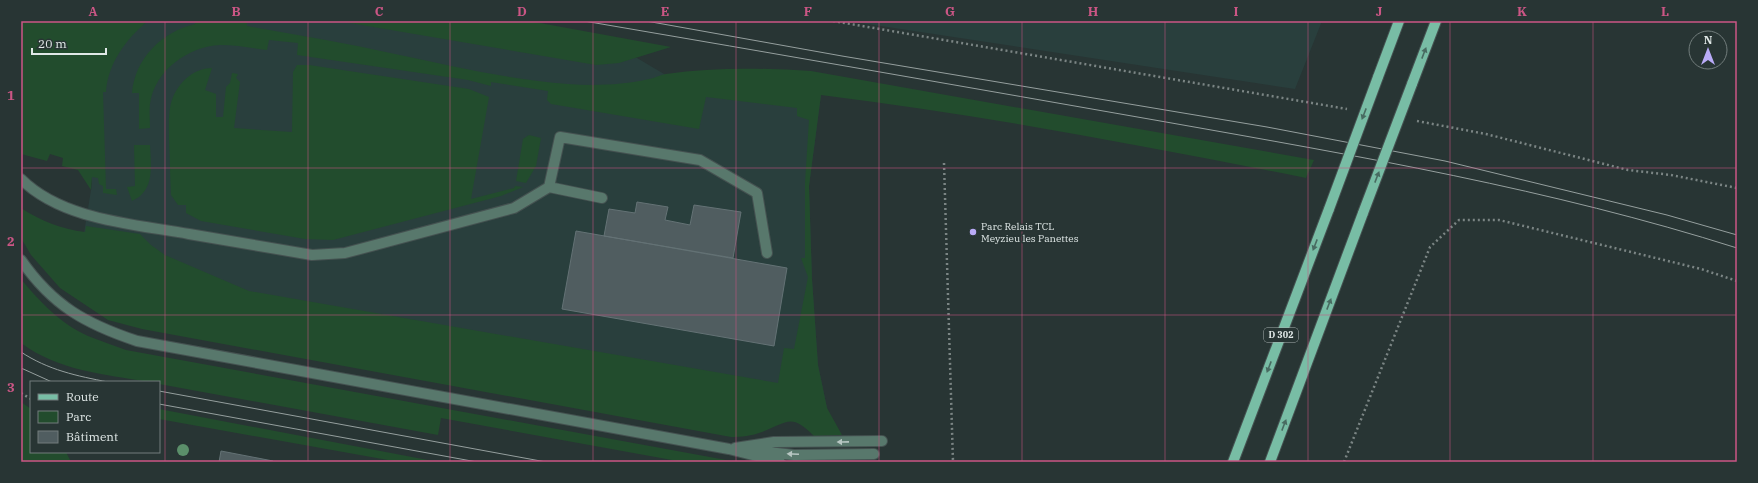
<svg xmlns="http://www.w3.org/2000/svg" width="1758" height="483" viewBox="0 0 1758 483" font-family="'IBM Plex Serif',serif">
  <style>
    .built { fill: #293f3d }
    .green { fill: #224c2d }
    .building { fill: #505d60; stroke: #647275 }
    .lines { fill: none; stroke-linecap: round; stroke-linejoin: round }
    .minor-casing { stroke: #455251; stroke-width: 12 }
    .major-casing { stroke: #455251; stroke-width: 12 }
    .path { stroke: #7b8584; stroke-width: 2.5; stroke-dasharray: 2 3; stroke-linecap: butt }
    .minor { stroke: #58786c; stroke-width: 10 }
    .major { stroke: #78bda5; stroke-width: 10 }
    .tram { stroke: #959f9e; stroke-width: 1 }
    .major-bridge-casing { stroke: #455251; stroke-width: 12; stroke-linecap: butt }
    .major-bridge { stroke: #78bda5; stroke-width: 10 }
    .tree { fill: #5b8f6a }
    .oneway { fill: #486b61 }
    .oneway2 { fill: #b7c6c2 }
    .grid { fill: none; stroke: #cb5685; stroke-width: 1; stroke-opacity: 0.55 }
    .poi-dot { fill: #b9abf7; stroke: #283534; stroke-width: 1.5 }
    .labels { text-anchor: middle; stroke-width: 3; stroke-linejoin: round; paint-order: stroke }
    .shield { fill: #283534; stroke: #a9b2b1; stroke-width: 1 }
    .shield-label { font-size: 9px; font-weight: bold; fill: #e0e8e7 }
    .poi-label { font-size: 10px; fill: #e0e8e7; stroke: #283534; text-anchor: start }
    .neatline { fill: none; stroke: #cb5685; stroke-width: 1.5 }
    .grid-label { font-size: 13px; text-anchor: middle; font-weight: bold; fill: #cb5685 }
  </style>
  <rect width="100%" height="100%" fill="#283534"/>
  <path class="built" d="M88,21h334l215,37 27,16 157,21 -12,91 3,93 6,86 9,43 -750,-132 15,-92z
    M848,21h474l-27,68z"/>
  <path class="green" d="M21,21h127c-22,18 -40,42 -42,71h-3l3,97h10l1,6 -14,-2v-7l-4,-2 -1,-6 -6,-1 -1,13 -13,-20 -16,-4 1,-8 -13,-4 -3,7 -26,-7z
    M195,21h52v5c49,9 99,17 148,28 57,12 115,26 173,30 26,2 55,1 81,-5 6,-1 11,-4 17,-5 48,-7 97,-6 145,-3l503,89 -8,18c-161,-32 -322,-63 -485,-83l-12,91 3,93 6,86 9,43 15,27 -28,1c-23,-23 -26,-14 -52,-4 -10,4 -21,5 -31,5l-589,-108 -34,-9 -48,-32 -29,-33 -10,-17v-30c20,13 40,21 64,24l1,-6 54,8 11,11 14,10 84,36 529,92 6,-35 10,1 14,-72 -7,-19h4v-75l4,-63 -12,-4v-8l-91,-11 -7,32 -148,-25 -4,-4 1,-9 -57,-9v4l-23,-6 -171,-25 1,-12 -29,-3 -2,10c-15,-2 -31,-5 -47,-5 -31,1 -66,26 -70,59 -1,8 0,16 0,24l-11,1v-36h-7c3,-35 30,-61 63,-69z
    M338,21h191l142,26 -52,16 -23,2z
    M297,65h12l160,24 20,8 -18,102 43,-11 1,-2 8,1 -22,9 -168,44 -28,-1 -104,-18 -15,-8v-8h-8l-7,-10c-1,-18 -1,-37 -2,-55 0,-12 -1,-25 2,-37 5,-18 21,-35 41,-35l-7,22 11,4v23h7l3,-30 4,-4 2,-10 6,1 -2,4 4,4 -6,46 58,4 1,-60z
    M529,135l12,3 -5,28 -10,17 -10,-2 7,-42z
    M134,145h16c1,21 5,46 -18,56l-5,-14 8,-1z
    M21,279c18,22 40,45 67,57 12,5 25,9 38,14l611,112h-54l-242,-44 -3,17 -279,-51v-2h-10c-46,-8 -90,-11 -128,-39z
    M21,402l10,7v43h35l5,10h-50z
    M159,409l274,52v1h-34l-240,-43z"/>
  <path class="building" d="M637,202l31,5 -3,13 25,5 4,-20 47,7 -8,46 -129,-22 5,-27 26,4z
    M576,231l211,37 -13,78 -212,-37z
    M221,451l52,10v1h-54z"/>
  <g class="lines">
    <g class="minor-casing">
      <path id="minor" d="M21,179c41,41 113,45 168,55 41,7 82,14 123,21l33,-2 169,-45 35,-21 11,-50 140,23 57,33 10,60
        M549,187l53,11
        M21,260c32,46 65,64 116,81l592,108 51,13
        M735,448l39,-6 108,-1
        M759,451l35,4 80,-1"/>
    </g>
    <g class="major-casing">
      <path id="major" d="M1378,77l21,-56
        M1412,84l24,-63
        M1233,462l96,-253
        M1270,462l93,-249"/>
    </g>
    <path class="path" d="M833,21l514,88
      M1417,121l69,13 142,36 43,5 66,13
      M944,163l9,299
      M21,393l10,6
      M1344,462l86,-215 29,-27h40l202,49 36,12"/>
    <use href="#minor" class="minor"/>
    <use href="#major" class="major"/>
    <path class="tram" d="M584,21c194,33 388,67 582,101 192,34 385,67 571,126
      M646,21l196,35 425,71 178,34 222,54 70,20
      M21,352c27,18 56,24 87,30
      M21,368l31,14
      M159,391l387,71
      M159,404l318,58"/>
    <g class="major-bridge-casing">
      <path id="major-bridge" d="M1329,209l49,-132
        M1363,213l49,-129"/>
    </g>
    <use href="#major-bridge" class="major-bridge"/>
  </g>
  <circle class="tree" cx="183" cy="450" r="6"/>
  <defs><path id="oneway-solid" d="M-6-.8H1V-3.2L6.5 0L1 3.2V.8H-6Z"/></defs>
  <g class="oneway">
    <use href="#oneway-solid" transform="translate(1424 53) rotate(-69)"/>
    <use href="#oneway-solid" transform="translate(1364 114) rotate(111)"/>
    <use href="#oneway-solid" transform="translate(1377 177) rotate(-69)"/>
    <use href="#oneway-solid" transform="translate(1315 245) rotate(111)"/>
    <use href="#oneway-solid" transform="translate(1329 304) rotate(-69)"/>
    <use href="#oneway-solid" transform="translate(1269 367) rotate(111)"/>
    <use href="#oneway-solid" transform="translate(1284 425) rotate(-69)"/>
  </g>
  <g class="oneway2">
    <use href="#oneway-solid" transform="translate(843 442) rotate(179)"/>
    <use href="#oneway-solid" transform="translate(793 454) rotate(-177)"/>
  </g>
  <path class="grid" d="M165,21v441M308,21v441M450,21v441M593,21v441M736,21v441M879,21v441M1022,21v441M1165,21v441M1308,21v441M1450,21v441M1593,21v441M21,168h1716M21,315h1716"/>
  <circle class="poi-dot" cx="973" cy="232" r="4"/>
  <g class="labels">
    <rect class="shield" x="1264" y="328" width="34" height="14" rx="3"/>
    <g class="shield-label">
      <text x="1281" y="338">D 302</text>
    </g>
    <g class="poi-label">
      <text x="981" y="230">Parc Relais TCL<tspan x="981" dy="12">Meyzieu les Panettes</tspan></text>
    </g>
  </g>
  <rect width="1758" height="483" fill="none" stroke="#283534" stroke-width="44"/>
  <rect x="30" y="381" width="130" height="72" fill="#283534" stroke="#727d7c"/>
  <rect x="38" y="394" width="20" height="6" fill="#78bda5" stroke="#727d7c"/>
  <text x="66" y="401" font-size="12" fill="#e0e8e7">Route</text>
  <rect x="38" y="411" width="20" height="12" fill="#224c2d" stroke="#727d7c"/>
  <text x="66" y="421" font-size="12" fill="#e0e8e7">Parc</text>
  <rect x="38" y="431" width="20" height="12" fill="#505d60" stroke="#727d7c"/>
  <text x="66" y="441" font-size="12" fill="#e0e8e7">Bâtiment</text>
  <g transform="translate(1708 50)"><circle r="19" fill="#283534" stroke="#727d7c"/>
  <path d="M0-3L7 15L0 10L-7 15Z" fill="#b9abf7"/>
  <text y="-6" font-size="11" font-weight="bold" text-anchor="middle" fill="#e0e8e7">N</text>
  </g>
  <path d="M32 48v6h74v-6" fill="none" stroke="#e0e8e7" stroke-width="2"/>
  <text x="38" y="48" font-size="12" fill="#e0e8e7" stroke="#283534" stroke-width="3" paint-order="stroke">20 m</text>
  <rect x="22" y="22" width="1714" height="439" class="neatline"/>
  <g class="grid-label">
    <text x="93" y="16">A</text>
    <text x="236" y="16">B</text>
    <text x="379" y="16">C</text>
    <text x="522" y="16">D</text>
    <text x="665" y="16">E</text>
    <text x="808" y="16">F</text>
    <text x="950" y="16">G</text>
    <text x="1093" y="16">H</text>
    <text x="1236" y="16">I</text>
    <text x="1379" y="16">J</text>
    <text x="1522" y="16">K</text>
    <text x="1665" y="16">L</text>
    <text x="11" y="100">1</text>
    <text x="11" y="246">2</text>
    <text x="11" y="392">3</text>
  </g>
</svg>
